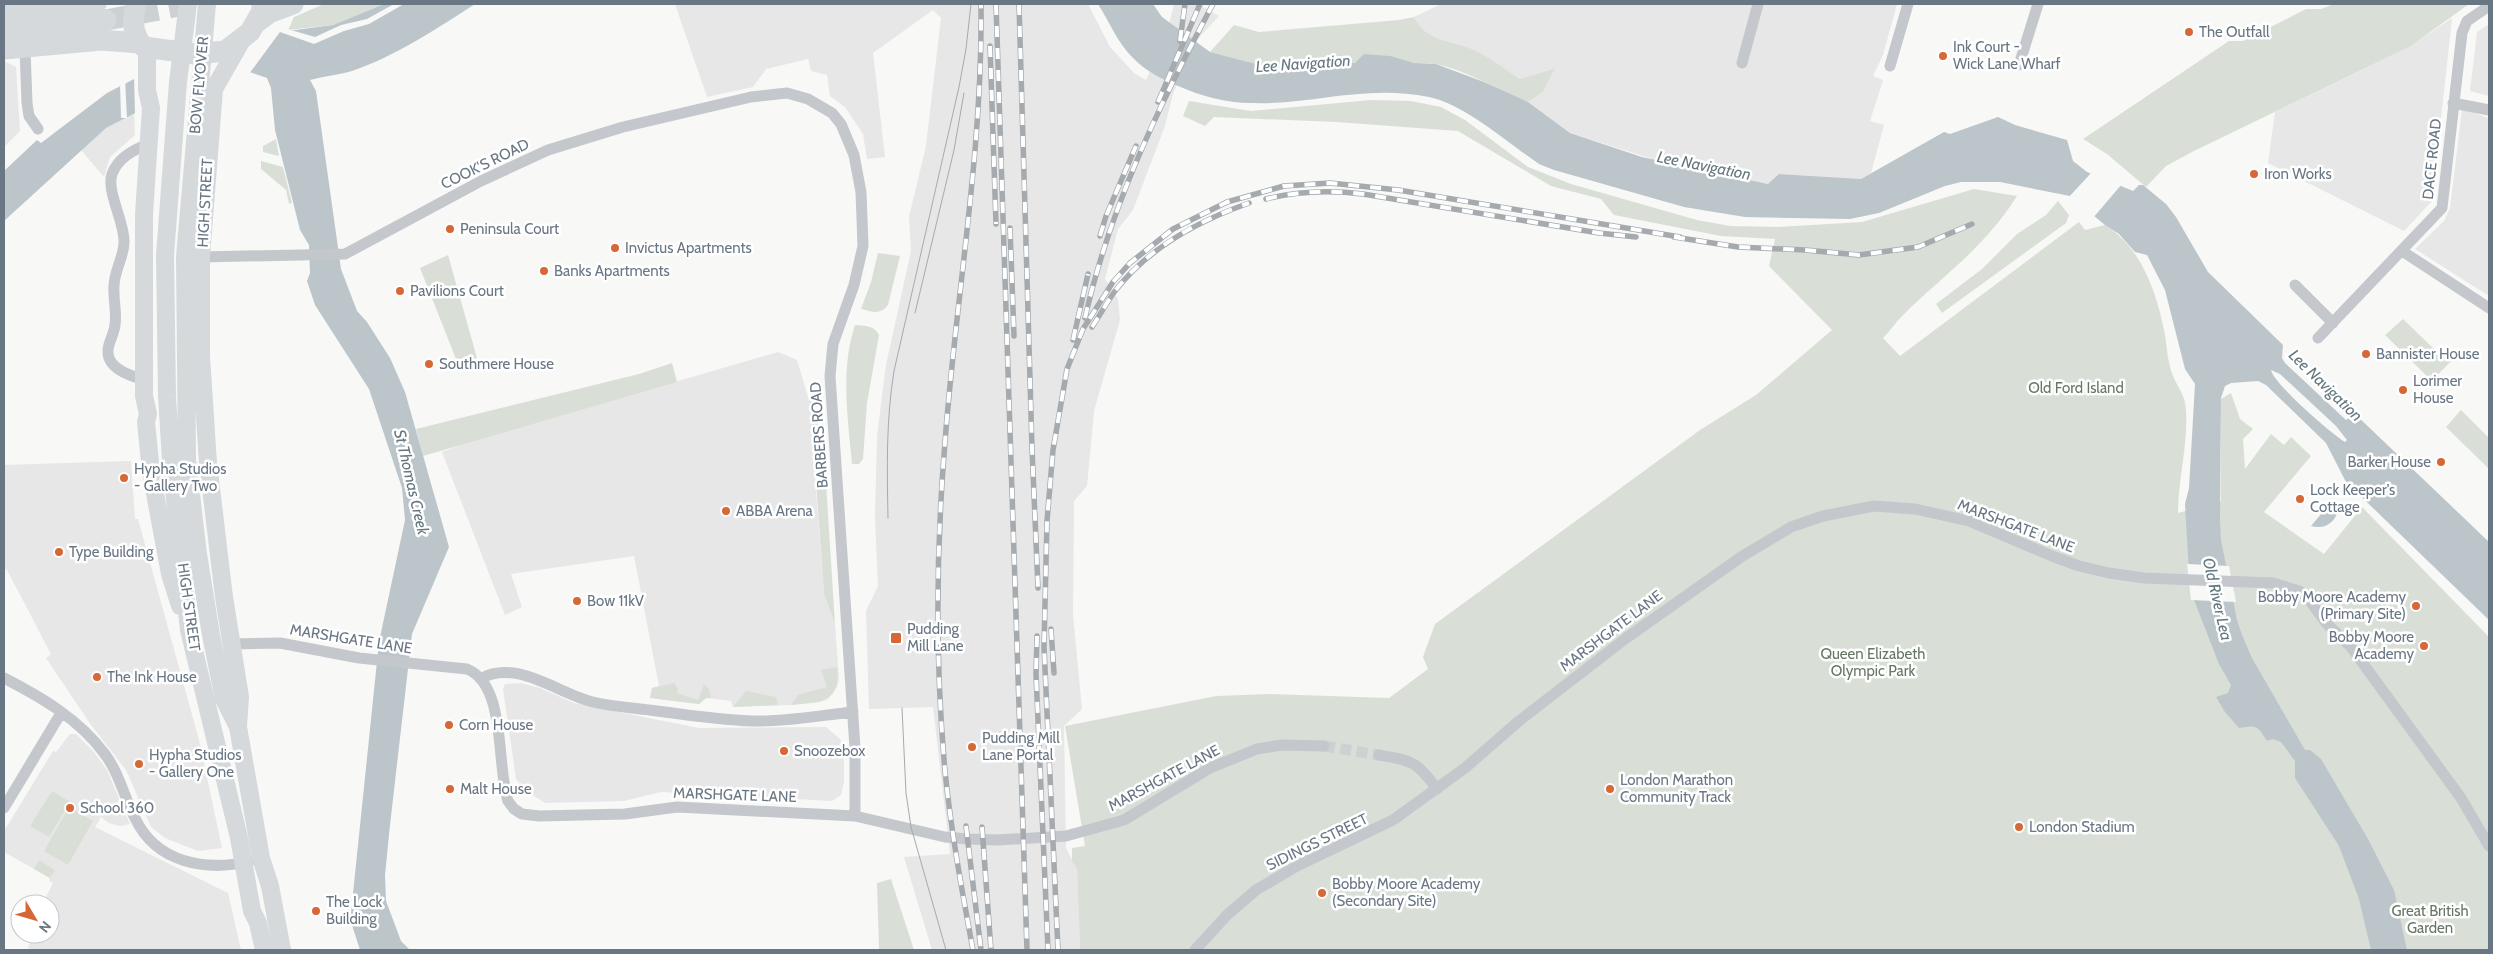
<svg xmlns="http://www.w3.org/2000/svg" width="2493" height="954" viewBox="0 0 2493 954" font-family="Cabin,sans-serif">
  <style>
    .built { fill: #e6e7e6 }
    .green { fill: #d9dfd7 }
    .water { fill: #bcc5ca; fill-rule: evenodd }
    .pier { fill: #f8f8f6 }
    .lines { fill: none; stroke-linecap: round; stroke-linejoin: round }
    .street-tunnel { stroke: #cdd1d4; stroke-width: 11; stroke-dasharray: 11 5.5; stroke-linecap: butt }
    .highway-tunnel { stroke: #cdd1d4; stroke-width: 21; stroke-dasharray: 21 11; stroke-linecap: butt }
    .street { stroke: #c4c7cb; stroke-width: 11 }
    .primary { stroke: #d5d9dc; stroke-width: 18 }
    .highway { stroke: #d5d9dc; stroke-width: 21 }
    .tram { stroke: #a5aaaf; stroke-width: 1 }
    .rail-casing { stroke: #a5aaaf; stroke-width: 5.5 }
    .rail { stroke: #fff; stroke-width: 4; stroke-dasharray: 11; stroke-linecap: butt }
    .poi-dot { fill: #d66737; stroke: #fff; stroke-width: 2 }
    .labels { text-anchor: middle; stroke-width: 5; stroke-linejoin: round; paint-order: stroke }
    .poi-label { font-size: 15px; fill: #697684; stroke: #fff; text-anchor: start }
    .street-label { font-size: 15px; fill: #697684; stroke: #fff }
    .park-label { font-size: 15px; fill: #667764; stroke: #fff }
    .water-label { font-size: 16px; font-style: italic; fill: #65777f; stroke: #fff }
  </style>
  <rect width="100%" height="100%" fill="#f8f8f6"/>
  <path class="built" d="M675,4h413l22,43 25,27 11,6 21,-47 7,-29h24l21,12 -22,24 -24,54 -8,32 -32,84 -15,19 -13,50 13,20 2,21 -26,91 -7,75 -13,15 -1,114 9,94 -18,17 2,122 11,21 3,81h-148l-28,-93 46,-3 -17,-147 -64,2 -3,-98 12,-25 -3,-68 2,-82 9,-71 25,-114 -2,-34 17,-71 15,-128 -8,-8 -60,43 12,104 -18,2 -4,-25 -18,-27 -15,-11 -3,-21 -16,-4 -3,-12 -42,10 -13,18 -46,10z
    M1441,4h456l-14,51 -10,21 10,4 -13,41 14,4 -13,48 -10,6 -81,-5 -11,10 -97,-19 -102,-32 -42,-31 15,-10 11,-24 -34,11 -44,-28 -47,-14 -11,-10 -4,-10z
    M2452,18l-20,183 -28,30 -136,-68 7,-51 136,-66z
    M2489,24v72l-19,-5 7,-59z
    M4,61l12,6 4,64 -16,16z
    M2462,109l27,9v178l-74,-47 29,-28 6,-13z
    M134,114l1,21 -25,22 -6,20 -23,-27 25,-22z
    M778,352l19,8 12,40 15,194 11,30 4,56 -2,7 -9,12 -7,3 -30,3 -58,2 -2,-6 -24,-3 -8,6 -49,-6 2,-10 7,-2 -25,-130 -123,18 11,33 -17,8 -63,-163 27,-10z
    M131,461l4,58h3l61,221 23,108 -24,3 -33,-13 -14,-11 -25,-57 -35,-45 -45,-67 5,-4 -44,-84 -3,-2v-103z
    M520,683l20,5 34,15 125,25 127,-1 14,12 4,10v32l-3,14 -9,6 -171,-9 -37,9 -79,2 -19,-12 -10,-12 -13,-90 2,-5z
    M70,734h6l18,18 13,18 23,54 -10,2 -11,-3 -8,-6 -6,10 133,66 13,57h-208l-5,-2 6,-14h16v-30h-4l-1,-5 8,-16 -4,-2 1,-3 -46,-26v-21l49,-80 3,1z"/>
  <path class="green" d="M324,4h60l-51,21 -45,5 6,-13z
    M2334,4h135l-58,42 -217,105 -28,15 -20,21 -39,-33 -24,-15 146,-98h14l63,-32h15z
    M1414,17c12,26 39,23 62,34 16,8 30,19 44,28l35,-11 -12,24 -15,10c-28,-11 -64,-33 -93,-38 -7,-1 -13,0 -20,-1 -20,-3 -39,-13 -60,0h-60l-27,4 -58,-15 24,-27 25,7 140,-12z
    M1371,100l40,1 30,6 24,13 63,47 43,17 126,36 33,6 48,1 84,-5 112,-33 43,7c-33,52 -71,77 -114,119 -7,7 -13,16 -20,23l17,18 179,-134 6,8 20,-5c37,23 52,68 60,110 2,13 3,29 8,41 5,12 13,20 13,35 2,35 -8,69 -8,102l43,-12v-102l10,-6 9,26 13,10 -10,10 2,30 26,-35 13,11 7,-8 20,19 -47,56 60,42 38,-47 127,130v313h-1409l-3,-81 -5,-8v-13l13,-2 -20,-120 151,-30 54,-2 119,4 39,-29 -5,-12 12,-33 265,-194 56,-35 76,-65 -63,-64 6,-27 -54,-3 -107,-21 -13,-16 -50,-13 -93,-55 -122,-9 -122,-5 -9,9 -22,-10 6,-15 62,10z
    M276,139l3,17 -16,-4v-6z
    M261,161l22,6 9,36 -3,1 -3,-14 -25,-21z
    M2058,201l11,14 -3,8 -124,90 -6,-9 46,-35 35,-35 29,-19z
    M878,253l22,3 -12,49c-8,10 -15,7 -27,4l10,-27z
    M448,255l29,103 -19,6 -38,-96z
    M2403,319l29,28 19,14 -19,20 -47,-46z
    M855,325c10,1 19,0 24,10l-12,68 -4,56 -4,5h-7c-4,-46 -12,-94 3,-139z
    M672,363l5,19 -254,74 -7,-27 223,-55z
    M812,399l11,41 1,19 -9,5 -6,-64z
    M2461,410l28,28v31l-43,-42z
    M824,481l2,2 9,141 -11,-30 -8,-112z
    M837,667c4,37 -17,35 -46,38l7,-10 29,-8 -6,-17z
    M674,683l4,6 -1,4 21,7 6,-16 5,5 2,9h-5l-7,6 -49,-6 2,-10z
    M746,691l30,6 2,8 -45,2z
    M52,791l18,11 -21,35 -19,-11z
    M69,807l24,14 -25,44 -24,-14z
    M39,860l16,10 -5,8 -16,-9z
    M891,879l23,71h-35l-2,-67z"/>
  <path class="water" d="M384,4h91c-39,25 -79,52 -123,67 -13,4 -28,5 -42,9l6,11 25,178 16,42 10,11 23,36 15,34 44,155 -37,87 -22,191 -5,50 1,26 15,40 9,9h-50l-9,-28v-9l28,-271 26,-122 -3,-32 -33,-99 -54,-84 -8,-24 3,-8 -1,-28 -9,-15 -25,-100 -4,-42 -4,-10 -23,-8 -28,2 -110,56 -102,93v-50l33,-31 4,3 66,-50 62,-32 111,-29 53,-7z
    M1098,4h55l9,13 48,35 58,15 27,-4h60l9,-9 26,2 24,7 22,1 48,18 44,20 42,31 72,24 126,27 11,-10 82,5 83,-47 6,2 48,-17 17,8 52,15 6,21 14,11 46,19 6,-6h4l23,19 10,13 32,55 75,73 -1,13 3,5 61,57 9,-6 134,128v78l-143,-138 -20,-39 -60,-58 -8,-4 -27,2 -6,3 -4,12 -1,122 1,20 16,80 5,15 10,23 53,92h5l11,9 47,80 26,51 13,60h-36l-12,-51 -20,-53 -44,-68v-17l-14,-19 -8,-3 -6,2c-10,-16 -10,-16 -28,-13l-14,-16 -9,-15 12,-4 3,-8 -12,-21 -25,-64 -5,-28 -4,-68 4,-16 6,-104 -10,-15 -20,-79 -18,-35 -12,-3 -16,-18 -14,-9 -35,-29 -70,-14h-39l-16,4 -66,27 -29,6 -105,-2 -61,-10 -130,-37 -15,-6c-31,-21 -75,-60 -110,-67 -65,-13 -115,8 -178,6 -25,0 -50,-7 -73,-17 -17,-7 -32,-15 -45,-28 -15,-14 -24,-37 -35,-54zM2271,370l9,4 56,52 11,14 -2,2c-14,-8 -72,-59 -74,-72z
    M2333,500l6,7c-3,15 -13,23 -28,19l11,-13 3,-9z"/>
  <path class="pier" d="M394,4h10l-35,20 -25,7 -30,13 -34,-12 -31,42 -19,-2 -29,7 -66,38 -1,-42 76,-37 23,-8 29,-4 22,2 31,9 26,-12 26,-6z
    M125,79l2,39h-6l-1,-35z
    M2092,172l30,12 -29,34 -25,-20z
    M2187,564l42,2 7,36 -45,-2z"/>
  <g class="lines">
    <path class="street-tunnel" d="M1324,746l55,9"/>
    <path class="highway-tunnel" d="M106,20l84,-16"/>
    <path class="street" d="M25,49l2,54 2,13 9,13
      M1742,63l16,-59
      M2019,65l19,-61
      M1890,66l18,-62
      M2453,103l36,7
      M2402,251l87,57
      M201,257l144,-3 136,-73 67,-31 75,-23 128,-30 36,-4 21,6 24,14 9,11 13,31 7,37 2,54 -9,39 -21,59 -3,32 25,372v68
      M2295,285l38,38
      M2318,338l124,-130 20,-175 5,-12 22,-15
      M144,380c-12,-4 -30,-9 -35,-22 -4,-12 5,-22 6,-33 2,-13 -2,-26 -1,-39 0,-15 10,-29 10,-44 1,-19 -18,-51 -12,-68 6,-16 22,-25 38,-30
      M232,644l48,-1 79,15 108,11c40,16 29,97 41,132l6,8 8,5 17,2 86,-2 52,-7 178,9 90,21 23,2 29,1 69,-4 58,-16 86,-52 47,-19 25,-4 42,1
      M4,678c37,19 75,41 100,75 15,19 20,44 31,65 21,45 71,54 115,43
      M482,678c35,-19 77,16 111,24 21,5 42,6 64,9 33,4 68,10 102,10 32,0 63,-6 94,-9
      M1379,755c34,6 37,6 58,34
      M4,808l57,-95
      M1195,950l32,-35 29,-25 41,-24 96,-46 72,-52 54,-47 106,-82 116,-82 50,-30 32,-11 51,-10 41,3 54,12 83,35 27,10 30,7 35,5 129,5 26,8 8,6 20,27 24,23 110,151 28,48"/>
    <path class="primary" d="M188,4l-10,78 -13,173 2,141 4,65 18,169 50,208 13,73 6,12 6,27
      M207,4l-22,253 2,203 11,94 13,81 13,64 14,28 23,131 9,28 12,64
      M147,49v41l4,18 -7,106v182l4,18 -2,8 5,50 19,102 10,32
      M238,726l2,-29 -16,-100 -16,-134 -7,-107v-99l13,-168 28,-49"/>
    <path class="highway" d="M136,4c-4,15 -4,32 8,43l52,7 29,-3 25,-19 12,-21v-7
      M4,14l92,-10
      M257,22l12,-9 24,-9
      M4,31l102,-11
      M4,49l97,-9 39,3"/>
    <path class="tram" d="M915,313l39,-163 10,-57
      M888,518c-1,-50 -2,-98 6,-147l65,-284 7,-38 5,-45
      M902,708l4,85 5,34 35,123"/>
    <g class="rail-casing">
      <path id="rail" d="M996,4l31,946
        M1019,4l13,444 6,140
        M1180,41l5,-37
        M990,46l6,178
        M1158,102l42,-98
        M1266,199c32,-8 63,-9 97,-5l236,39 37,4
        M1010,228l4,108
        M1100,236l6,-20 30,-70
        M1674,237l64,10 67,3 54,5 59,-8 54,-23
        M1085,318c25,-111 75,-215 128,-314
        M1092,327c8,-12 15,-25 23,-36 34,-44 83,-70 134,-88
        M1073,340l15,-66
        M1051,629l3,44
        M1037,636l-1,38 12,276
        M966,826l15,124
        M982,827l9,123
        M973,950c-11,-59 -22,-119 -28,-179 -10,-110 -9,-220 0,-329 11,-147 38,-291 36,-438
        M1058,950l-14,-303 3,-126 6,-71 14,-81 16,-40 30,-47 17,-19 43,-34 54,-27 57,-16 46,-3 68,7 282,47"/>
    </g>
    <use href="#rail" class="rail"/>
  </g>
  <g class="poi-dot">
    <circle cx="2189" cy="32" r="5"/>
    <circle cx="1943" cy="56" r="5"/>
    <circle cx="2254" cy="174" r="5"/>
    <circle cx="450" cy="229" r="5"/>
    <circle cx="615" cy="248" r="5"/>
    <circle cx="544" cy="271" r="5"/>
    <circle cx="400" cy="291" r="5"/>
    <circle cx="2366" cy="354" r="5"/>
    <circle cx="429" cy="364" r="5"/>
    <circle cx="2403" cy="390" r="5"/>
    <circle cx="2441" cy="462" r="5"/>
    <circle cx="124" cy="478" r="5"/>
    <circle cx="2300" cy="499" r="5"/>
    <circle cx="726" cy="511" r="5"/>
    <circle cx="59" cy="552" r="5"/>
    <circle cx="577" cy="601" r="5"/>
    <circle cx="2416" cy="606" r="5"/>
    <rect x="890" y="632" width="12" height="12" rx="2.5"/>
    <circle cx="2424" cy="646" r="5"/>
    <circle cx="97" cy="677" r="5"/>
    <circle cx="449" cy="725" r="5"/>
    <circle cx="972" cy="747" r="5"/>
    <circle cx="784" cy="751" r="5"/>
    <circle cx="139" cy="764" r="5"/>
    <circle cx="450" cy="789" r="5"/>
    <circle cx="1610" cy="789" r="5"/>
    <circle cx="70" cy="808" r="5"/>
    <circle cx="2019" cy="827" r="5"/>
    <circle cx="1322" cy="893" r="5"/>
    <circle cx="316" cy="911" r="5"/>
  </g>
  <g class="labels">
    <g class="poi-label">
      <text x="2199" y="37">The Outfall</text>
      <text x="1953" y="52">Ink Court -<tspan x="1953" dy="17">Wick Lane Wharf</tspan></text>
      <text x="2264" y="179">Iron Works</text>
      <text x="460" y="234">Peninsula Court</text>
      <text x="625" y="253">Invictus Apartments</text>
      <text x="554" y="276">Banks Apartments</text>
      <text x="410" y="296">Pavilions Court</text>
      <text x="2376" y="359">Bannister House</text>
      <text x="439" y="369">Southmere House</text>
      <text x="2413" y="386">Lorimer<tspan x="2413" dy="17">House</tspan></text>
      <text x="2431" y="467" text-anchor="end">Barker House</text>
      <text x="134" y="474">Hypha Studios<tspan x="134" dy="17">- Gallery Two</tspan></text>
      <text x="2310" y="495">Lock Keeper's<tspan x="2310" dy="17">Cottage</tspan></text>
      <text x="736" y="516">ABBA Arena</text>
      <text x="69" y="557">Type Building</text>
      <text x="2406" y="602" text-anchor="end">Bobby Moore Academy<tspan x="2406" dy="17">(Primary Site)</tspan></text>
      <text x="587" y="606">Bow 11kV</text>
      <text x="907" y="634">Pudding<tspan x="907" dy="17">Mill Lane</tspan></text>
      <text x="2414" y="642" text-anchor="end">Bobby Moore<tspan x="2414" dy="17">Academy</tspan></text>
      <text x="107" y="682">The Ink House</text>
      <text x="459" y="730">Corn House</text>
      <text x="982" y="743">Pudding Mill<tspan x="982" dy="17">Lane Portal</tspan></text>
      <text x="794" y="756">Snoozebox</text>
      <text x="149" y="760">Hypha Studios<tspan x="149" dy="17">- Gallery One</tspan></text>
      <text x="1620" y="785">London Marathon<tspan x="1620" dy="17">Community Track</tspan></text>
      <text x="460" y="794">Malt House</text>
      <text x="80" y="813">School 360</text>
      <text x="2029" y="832">London Stadium</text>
      <text x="1332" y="889">Bobby Moore Academy<tspan x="1332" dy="17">(Secondary Site)</tspan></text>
      <text x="326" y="907">The Lock<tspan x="326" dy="17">Building</tspan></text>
    </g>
    <g class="street-label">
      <text transform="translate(199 85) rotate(-85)" y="5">BOW FLYOVER</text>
      <text transform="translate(2432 159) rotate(-84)" y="5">DACE ROAD</text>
      <text transform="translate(485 164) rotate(-26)" y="5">COOK'S ROAD</text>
      <text transform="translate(205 203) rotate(-87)" y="5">HIGH STREET</text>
      <text transform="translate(819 435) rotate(-94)" y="5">BARBERS ROAD</text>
      <text transform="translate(2016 526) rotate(21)" y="5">MARSHGATE LANE</text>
      <text transform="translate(189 607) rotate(82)" y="5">HIGH STREET</text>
      <text transform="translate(1611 631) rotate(-37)" y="5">MARSHGATE LANE</text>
      <text transform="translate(351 639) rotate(9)" y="5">MARSHGATE LANE</text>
      <text transform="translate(1164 778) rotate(-28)" y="5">MARSHGATE LANE</text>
      <text transform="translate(735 795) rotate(2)" y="5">MARSHGATE LANE</text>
      <text transform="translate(1317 842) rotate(-26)" y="5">SIDINGS STREET</text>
    </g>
    <g class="park-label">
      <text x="2076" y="393">Old Ford Island</text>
      <text x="1873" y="659">Queen Elizabeth<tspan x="1873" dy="17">Olympic Park</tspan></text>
      <text x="2430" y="916">Great British<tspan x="2430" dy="17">Garden</tspan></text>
    </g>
    <g class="water-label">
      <text transform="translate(1303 63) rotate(-4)" y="6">Lee Navigation</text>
      <text transform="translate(1704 165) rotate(11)" y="6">Lee Navigation</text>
      <text transform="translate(2326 385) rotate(44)" y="6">Lee Navigation</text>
      <text transform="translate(412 482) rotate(77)" y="6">St Thomas Creek</text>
      <text transform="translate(2218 599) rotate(77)" y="6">Old River Lea</text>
    </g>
  </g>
  <rect width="2493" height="954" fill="none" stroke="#697684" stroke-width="10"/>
  <g transform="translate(35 919) rotate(128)"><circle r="24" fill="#ffffff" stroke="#c3c8ce"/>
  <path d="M0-4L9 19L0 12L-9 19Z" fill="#d66737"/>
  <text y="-8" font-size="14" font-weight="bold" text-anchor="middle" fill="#697684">N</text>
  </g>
</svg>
